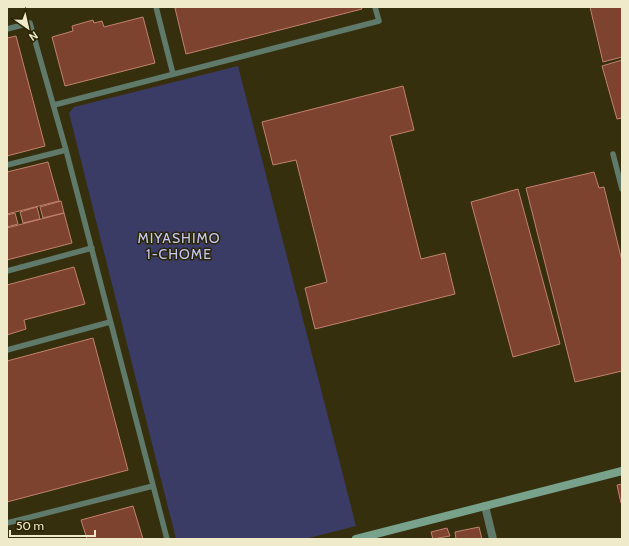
<svg xmlns="http://www.w3.org/2000/svg" width="629" height="546" viewBox="0 0 629 546" font-family="Cabin,sans-serif">
  <style>
    .green { fill: #3a3c66 }
    .building { fill: #7d432f; stroke: #c2826c }
    .lines { fill: none; stroke-linecap: round; stroke-linejoin: round }
    .lane { stroke: #5f796a; stroke-width: 5.5 }
    .street { stroke: #5f796a; stroke-width: 8 }
    .secondary { stroke: #78a28b; stroke-width: 8 }
    .labels { text-anchor: middle; stroke-width: 3; stroke-linejoin: round; paint-order: stroke }
    .neighbourhood-label { font-size: 14px; letter-spacing: 1px; fill: #c4c9f4; stroke: #2b2503 }
  </style>
  <rect width="100%" height="100%" fill="#352f0d"/>
  <path class="green" d="M238,66l118,460 -51,13h-129l-107,-426 5,-6z"/>
  <path class="building" d="M180,7h181l1,2 -176,45 -11,-46z
    M590,7h32v50l-19,5z
    M143,17l12,46 -90,23 -13,-49 21,-6 -1,-5 21,-6 1,3 8,-2 2,6z
    M16,36l29,110 -38,10v-118z
    M622,60v58l-5,1 -15,-53z
    M403,86l11,44 -24,6 31,123 24,-6 10,41 -140,35 -10,-41 22,-6 -31,-122 -23,5 -11,-43z
    M48,162l11,39 -52,13v-42z
    M594,172l5,16 5,-1 18,74v110l-47,11 -49,-194z
    M518,189l42,155 -47,13 -42,-155z
    M61,201l3,12 -21,5 -3,-11z
    M37,207l3,12 -17,4 -3,-11z
    M15,213l3,11 -11,3v-12z
    M64,213l8,30 -65,17v-32z
    M74,267l11,37 -61,16 2,9 -19,6v-50z
    M93,338l35,132 -121,32v-141z
    M622,484v19h-1l-4,-18z
    M133,506l10,33h-56l-6,-19z
    M479,527l3,12h-26l-1,-7z
    M447,528l3,8 -17,3 -2,-7z"/>
  <g class="lines">
    <path class="lane" d="M156,7l17,67
      M7,29l23,-6 36,127 101,389
      M54,105l325,-84 -4,-14
      M613,154l9,35
      M7,165l59,-15
      M7,271l85,-23
      M7,350l103,-28
      M7,523l146,-37"/>
    <path class="street" d="M485,506l8,33"/>
    <path class="secondary" d="M356,539l266,-68"/>
  </g>
  <g class="labels">
    <g class="neighbourhood-label">
      <text x="179" y="243">MIYASHIMO<tspan x="179" dy="16">1-CHOME</tspan></text>
    </g>
  </g>
  <rect width="629" height="546" fill="none" stroke="#efeaca" stroke-width="16"/>
  <g transform="translate(28 28) rotate(146)" stroke="#2b2503" stroke-width="3" paint-order="stroke">
  <path d="M0-3L7 15L0 10L-7 15Z" fill="#efeaca"/>
  <text y="-6" font-size="11" font-weight="bold" text-anchor="middle" fill="#efeaca">N</text>
  </g>
  <path d="M10 530v6h85v-6" fill="none" stroke="#efeaca" stroke-width="2"/>
  <text x="16" y="530" font-size="12" fill="#efeaca" stroke="#2b2503" stroke-width="3" paint-order="stroke">50 m</text>
</svg>
